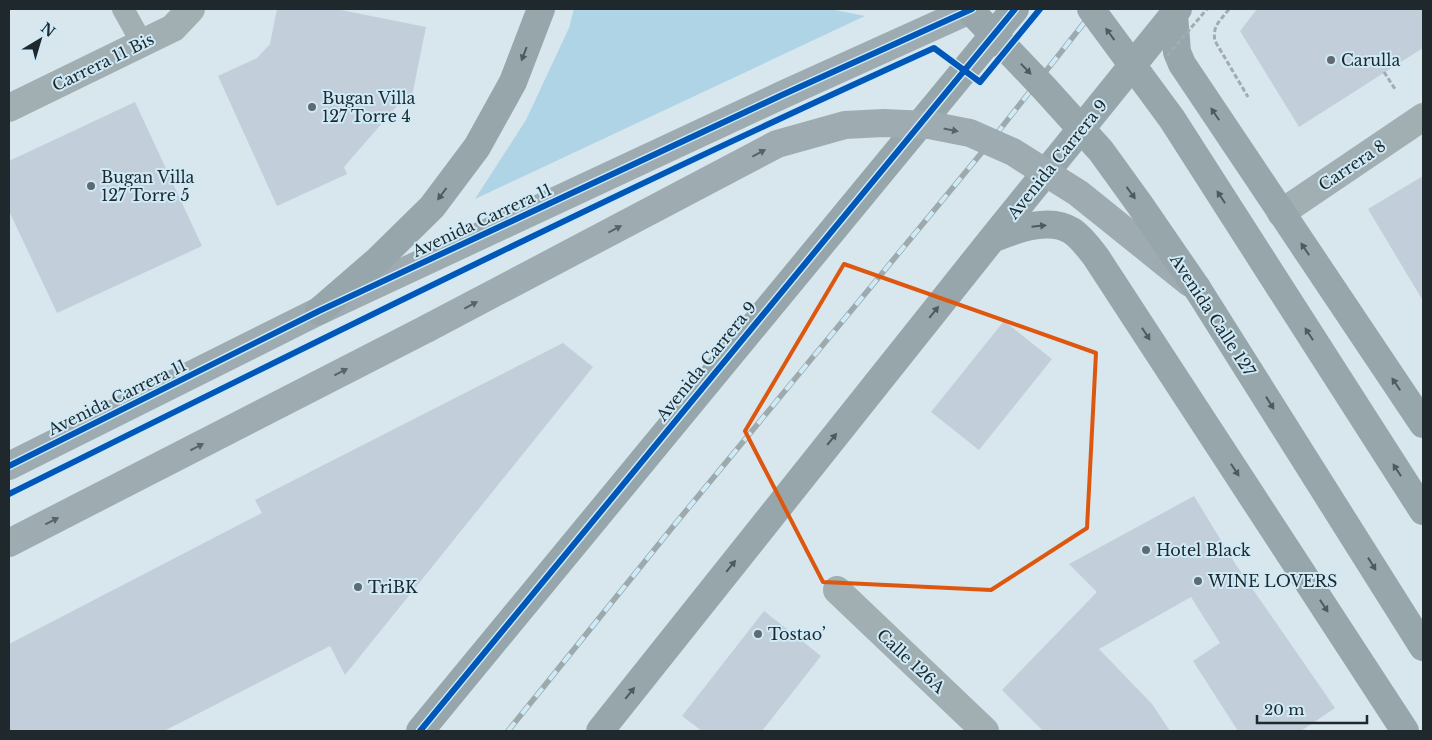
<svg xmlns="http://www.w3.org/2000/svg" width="1432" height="740" viewBox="0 0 1432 740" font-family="'Libre Baskerville',serif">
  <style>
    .green { fill: #aed4e6 }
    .building { fill: #c2cfdb }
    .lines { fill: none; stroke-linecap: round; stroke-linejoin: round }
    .path { stroke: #a1abb0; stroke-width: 3; stroke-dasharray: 5 2.5; stroke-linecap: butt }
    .lane { stroke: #a1aeb2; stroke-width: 22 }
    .street { stroke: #a1aeb2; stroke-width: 28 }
    .secondary { stroke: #9eacb2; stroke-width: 28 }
    .primary { stroke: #97a6aa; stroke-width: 28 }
    .rail-casing { stroke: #9ca9ad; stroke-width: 5.5 }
    .rail { stroke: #cfeaf7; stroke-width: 4; stroke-dasharray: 11; stroke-linecap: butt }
    .path-bridge { stroke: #a1abb0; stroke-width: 3; stroke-dasharray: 5 2.5; stroke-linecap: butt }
    .secondary-bridge { stroke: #9eacb2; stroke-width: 28 }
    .primary-bridge { stroke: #97a6aa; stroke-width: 28 }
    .cycleway-casing { stroke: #cfeaf7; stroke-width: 9 }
    .cycleway { stroke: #0057b8; stroke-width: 6 }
    .oneway { fill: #4e5a5f }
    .oneway2 { fill: #586369 }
    .marked { fill: none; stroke: #de570e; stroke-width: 4; stroke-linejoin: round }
    .poi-dot { fill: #5f6a71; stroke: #cfeaf7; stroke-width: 2 }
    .labels { text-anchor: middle; stroke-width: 4; stroke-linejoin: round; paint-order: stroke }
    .poi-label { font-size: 16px; fill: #1e282d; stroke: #cfeaf7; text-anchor: start }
    .street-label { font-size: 16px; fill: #1e282d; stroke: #cfeaf7 }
  </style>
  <rect width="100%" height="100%" fill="#d8e6ee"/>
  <path class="green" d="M574,9h256l35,7 -390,183 51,-79 43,-92z"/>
  <path class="building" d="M277,9h59l90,18 -15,74 -8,-2 -59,68 3,7 -70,32 -59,-130 39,-18 13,-14z
    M1257,9h166v39l-124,79 -59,-96z
    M135,102l67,144 -145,67 -48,-102v-50z
    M1423,176v125l-55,-92z
    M1004,321l48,38 -73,91 -48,-38z
    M563,343l30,24 -248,308 -15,-29 -166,85h-155v-87l253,-131 -7,-13z
    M1194,496l42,69 99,143 -34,23h-63l-45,-70 27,-18 -29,-46 -92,52 53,55 18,27h-127l-41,-41 95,-98 -28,-28z
    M764,611l57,45 -59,75h-60l-20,-15z"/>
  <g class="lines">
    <path class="path" d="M1229,9c-9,12 -17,17 -14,32l33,56
      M1384,72l11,17"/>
    <path class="lane" d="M123,9l19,34"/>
    <path class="street" d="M9,108l164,-80 18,-19
      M1281,213l142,-96
      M837,590l148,141"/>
    <path class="secondary" d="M9,466l310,-155 463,-216 190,-86
      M9,543l419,-215"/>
    <path class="primary" d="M1174,14l3,38 5,12 241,360
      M992,239c23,-9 57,-23 80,-8 10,7 17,17 24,26l309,474
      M1197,288l226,359
      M319,311l59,-51 54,-53 45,-60 36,-65 28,-73
      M420,731l595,-722
      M600,731l392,-492 186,-230"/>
    <g class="rail-casing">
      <path id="rail" d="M508,731l163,-202 312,-378 112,-142"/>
    </g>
    <use href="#rail" class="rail"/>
    <path class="path-bridge" d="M1167,56l40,-47"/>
    <path class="secondary-bridge" d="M428,328l349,-184 68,-19 38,-2 46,2 41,8 43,19 65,41 112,90"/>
    <path class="primary-bridge" d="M969,9l76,80 56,62 39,54 57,83
      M1091,9l81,110 251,392"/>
    <g class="cycleway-casing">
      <path id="cycleway" d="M9,466l310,-155 463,-216 190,-86
        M9,494c307,-152 613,-305 925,-446l46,34 60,-73
        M420,731l595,-722"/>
    </g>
    <use href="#cycleway" class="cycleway"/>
  </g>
  <defs><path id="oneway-solid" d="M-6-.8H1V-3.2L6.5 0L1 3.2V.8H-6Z" transform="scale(1.25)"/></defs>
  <g class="oneway">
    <use href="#oneway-solid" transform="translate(1110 34) rotate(-126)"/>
    <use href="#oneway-solid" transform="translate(524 54) rotate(111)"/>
    <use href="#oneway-solid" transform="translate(1026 69) rotate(46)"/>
    <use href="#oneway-solid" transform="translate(1215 114) rotate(-124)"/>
    <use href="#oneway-solid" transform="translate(1131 193) rotate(54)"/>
    <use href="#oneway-solid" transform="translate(442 194) rotate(127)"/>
    <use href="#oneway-solid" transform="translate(1221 197) rotate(-123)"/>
    <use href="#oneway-solid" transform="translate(1039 226) rotate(-6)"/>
    <use href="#oneway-solid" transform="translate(1305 249) rotate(-124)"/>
    <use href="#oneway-solid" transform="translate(934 312) rotate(-51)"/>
    <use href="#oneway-solid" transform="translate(1146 334) rotate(57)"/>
    <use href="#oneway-solid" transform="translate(1309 334) rotate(-123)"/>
    <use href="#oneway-solid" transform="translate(1396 384) rotate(-124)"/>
    <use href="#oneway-solid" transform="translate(1270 403) rotate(58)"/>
    <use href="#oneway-solid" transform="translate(832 439) rotate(-51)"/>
    <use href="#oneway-solid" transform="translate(1235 470) rotate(57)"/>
    <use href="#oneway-solid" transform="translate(1397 470) rotate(-123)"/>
    <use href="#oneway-solid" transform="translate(1372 564) rotate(58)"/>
    <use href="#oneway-solid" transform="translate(731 566) rotate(-51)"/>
    <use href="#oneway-solid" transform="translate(1324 606) rotate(57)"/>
    <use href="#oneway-solid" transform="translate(630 693) rotate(-51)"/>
  </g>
  <g class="oneway2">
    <use href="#oneway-solid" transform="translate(951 130) rotate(11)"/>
    <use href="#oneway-solid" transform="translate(759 153) rotate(-28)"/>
    <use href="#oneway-solid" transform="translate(615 229) rotate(-28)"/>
    <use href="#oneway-solid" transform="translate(471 305) rotate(-28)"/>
    <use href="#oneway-solid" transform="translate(341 372) rotate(-27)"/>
    <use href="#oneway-solid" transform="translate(197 447) rotate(-27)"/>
    <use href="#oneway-solid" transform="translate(52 521) rotate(-27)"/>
  </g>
  <path class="marked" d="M844,264l252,89 -9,175 -96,62 -168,-8 -78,-151z"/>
  <g class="poi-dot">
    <circle cx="1331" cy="60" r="5"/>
    <circle cx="312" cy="107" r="5"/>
    <circle cx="91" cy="186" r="5"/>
    <circle cx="1146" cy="550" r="5"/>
    <circle cx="1198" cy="581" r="5"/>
    <circle cx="358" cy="587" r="5"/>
    <circle cx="758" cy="634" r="5"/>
  </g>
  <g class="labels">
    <g class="poi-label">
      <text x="1341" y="66">Carulla</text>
      <text x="322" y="104">Bugan Villa<tspan x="322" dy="18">127 Torre 4</tspan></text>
      <text x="101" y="183">Bugan Villa<tspan x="101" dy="18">127 Torre 5</tspan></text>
      <text x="1156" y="556">Hotel Black</text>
      <text x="1208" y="587">WINE LOVERS</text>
      <text x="368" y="593">TriBK</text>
      <text x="768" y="640">Tostao’</text>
    </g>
    <g class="street-label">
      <text transform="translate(103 62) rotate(-26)" y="6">Carrera 11 Bis</text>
      <text transform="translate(1057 159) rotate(-51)" y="6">Avenida Carrera 9</text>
      <text transform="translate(1352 165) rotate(-34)" y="6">Carrera 8</text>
      <text transform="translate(482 220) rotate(-25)" y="6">Avenida Carrera 11</text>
      <text transform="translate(1213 315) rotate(57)" y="6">Avenida Calle 127</text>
      <text transform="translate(706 361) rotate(-51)" y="6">Avenida Carrera 9</text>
      <text transform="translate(117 397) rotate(-26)" y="6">Avenida Carrera 11</text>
      <text transform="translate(911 661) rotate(43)" y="6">Calle 126A</text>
    </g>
  </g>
  <rect width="1432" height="740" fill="none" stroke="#1e282d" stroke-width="20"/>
  <g transform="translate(40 40) rotate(38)" stroke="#cfeaf7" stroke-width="4" paint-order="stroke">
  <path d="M0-4L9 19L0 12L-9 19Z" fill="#1e282d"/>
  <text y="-8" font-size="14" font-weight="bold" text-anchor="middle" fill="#1e282d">N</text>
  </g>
  <path d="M1257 715v8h110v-8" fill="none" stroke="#1e282d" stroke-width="2.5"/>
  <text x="1264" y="715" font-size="15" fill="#1e282d" stroke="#cfeaf7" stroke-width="4" paint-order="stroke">20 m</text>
</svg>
